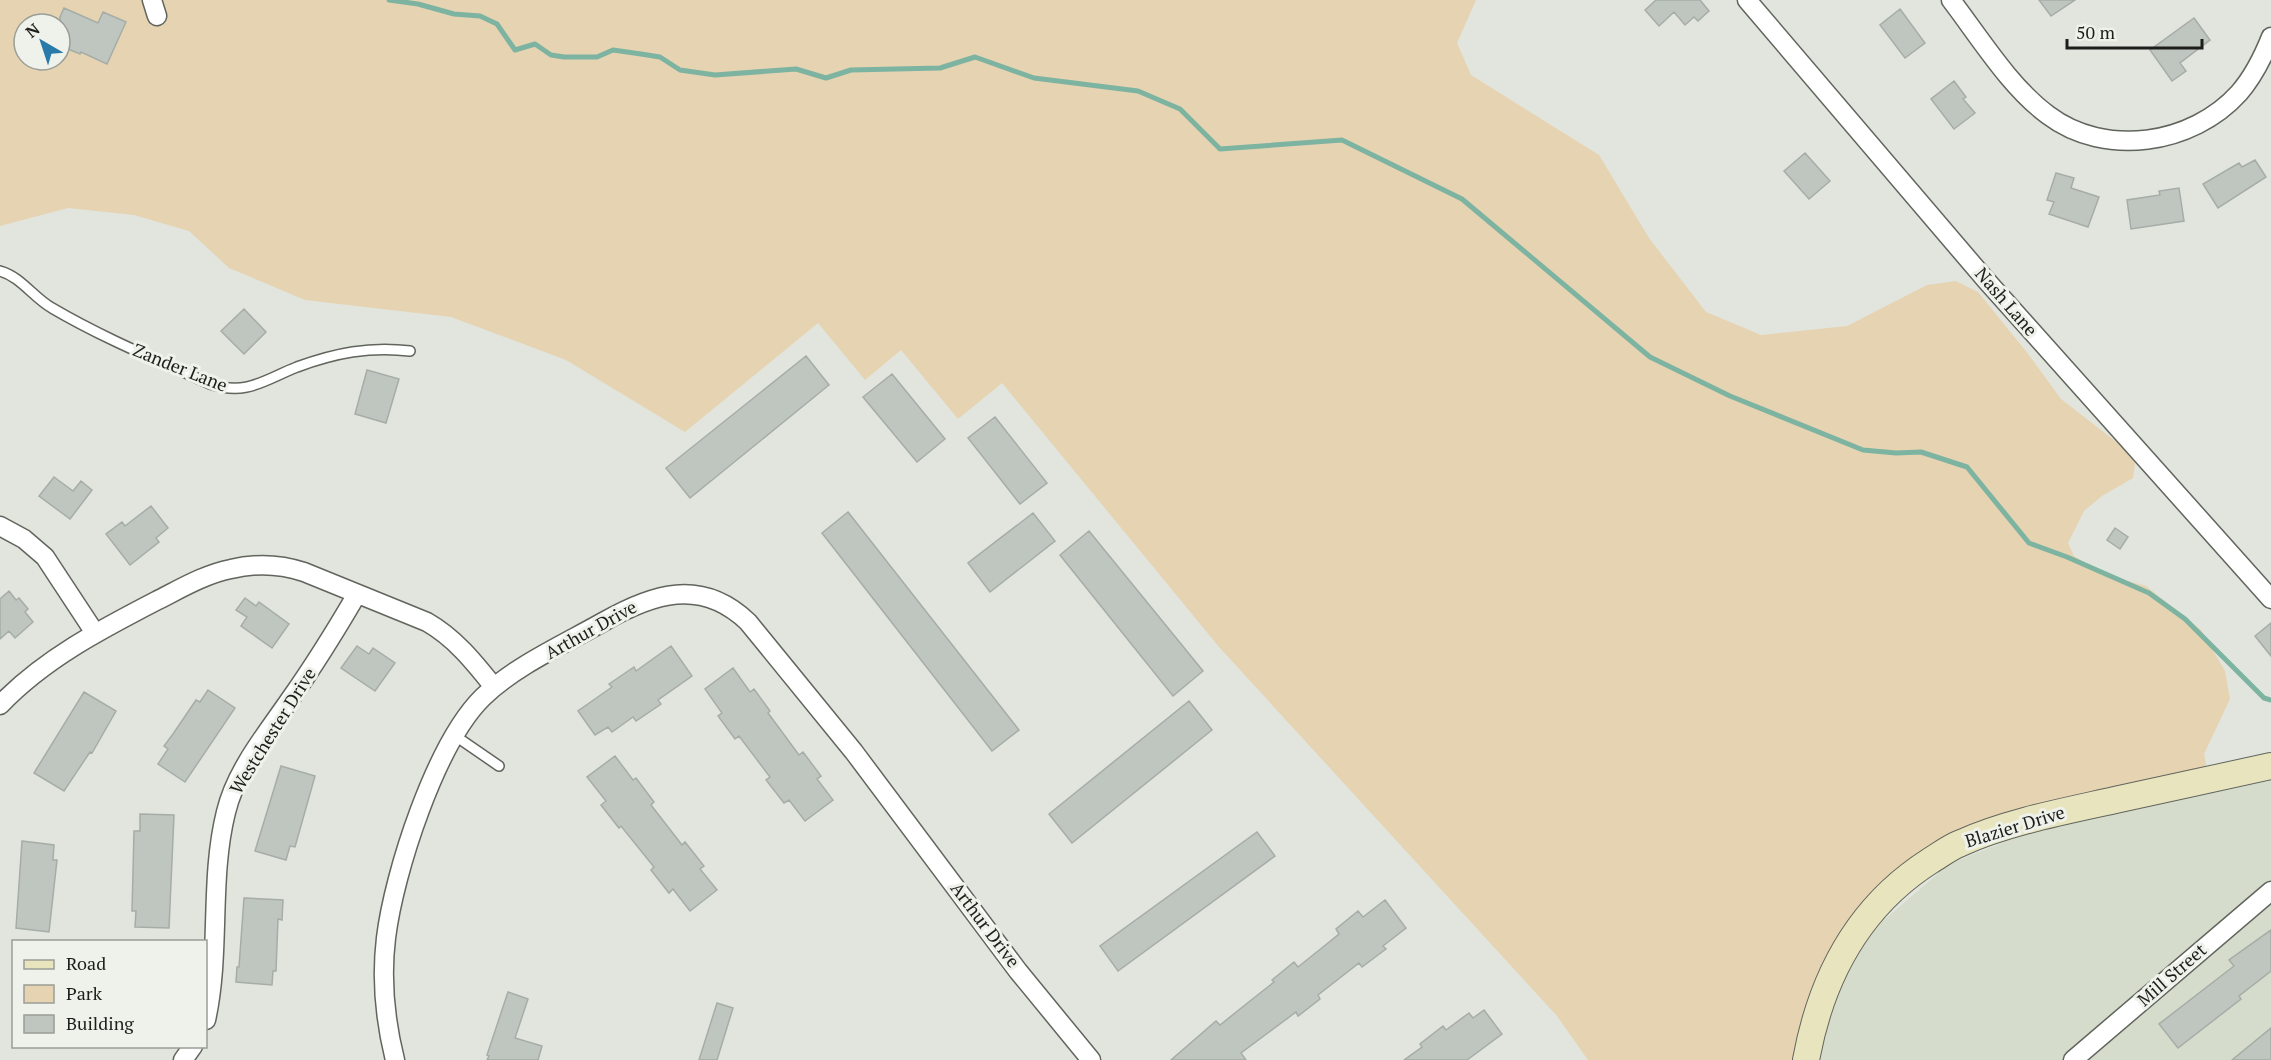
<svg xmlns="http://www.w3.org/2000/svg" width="2271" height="1060" viewBox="0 0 2271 1060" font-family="'PT Serif',serif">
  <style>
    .built { fill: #d5dccc }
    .green { fill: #e6d3b2; fill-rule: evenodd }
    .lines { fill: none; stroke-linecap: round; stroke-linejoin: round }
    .stream { stroke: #7db3a1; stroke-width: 5 }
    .building { fill: #bfc6c0; stroke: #a6ada7; stroke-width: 1.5 }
    .lane-casing { stroke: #61655d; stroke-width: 12 }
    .street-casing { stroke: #61655d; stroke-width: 21 }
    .secondary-casing { stroke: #61655d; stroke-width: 28 }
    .lane { stroke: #fff; stroke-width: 9 }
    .street { stroke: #fff; stroke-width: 18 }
    .secondary { stroke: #e8e5be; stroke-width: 26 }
    .labels { text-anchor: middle; stroke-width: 6; stroke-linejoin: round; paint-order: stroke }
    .street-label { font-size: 18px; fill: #1d1e1b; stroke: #eff2ea }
  </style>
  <rect width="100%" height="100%" fill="#e1e5dd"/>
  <path class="built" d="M2271,778v282h-454l3,-27 41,-93 88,-76 105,-42 136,-25z"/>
  <path class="green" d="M0,0h1476l-19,43 14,32 128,80 50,83 57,74 55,23 86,-9 80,-41 29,-4 22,11 51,63 32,44 58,45 16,19 -2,15 -31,18 -18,15 -16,32 6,13 32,19 40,11 55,44 24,41 5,28 -26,55 5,26 -225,53 -111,77 -67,150h-218l-31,-44 -338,-369 -217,-264 -44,36 -57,-69 -36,30 -47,-57 -133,109 -119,-72 -115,-43 -146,-17 -76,-32 -40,-37 -55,-16 -66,-7 -68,18zM24,24h36v36h-36z"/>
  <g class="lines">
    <path class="stream" d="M389,0l29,4 36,10 26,2 17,8 18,26 20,-6 16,11 13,2h33l16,-7 28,4 19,3 20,13 35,5 81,-6 30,9 25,-8 89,-2 35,-11 59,21 104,13 42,18 40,40 122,-9 120,59 188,158 80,39 133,54 33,3 25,-1 46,15 62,76 38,14 82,36 36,26 79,79 7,2"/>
  </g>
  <path class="building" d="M1656,0h44l9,11 -11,10 -4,-4 -9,8 -11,-13 -15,14 -14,-16z
    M2039,0h36l-24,16z
    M64,8l34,15 5,-11 23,10 -19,42 -26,-12 -1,2 -19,-8 4,-9 -5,-2v-18z
    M1900,9l25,34 -20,15 -25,-33z
    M2194,18l16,22 -30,23 6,8 -14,10 -22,-31z
    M1954,81l12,16 -3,2 12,14 -21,16 -23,-30z
    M1805,153l25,28 -21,18 -25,-28z
    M2255,160l11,17 -48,31 -15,-24 36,-21 3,4z
    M2056,173l18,5 -3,10 28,9 -11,30 -39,-13 5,-12 -7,-2z
    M2179,188l5,33 -53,8 -4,-29 33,-5 -1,-4z
    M244,309l22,23 -22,22 -23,-23z
    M806,356l23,29 -139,113 -24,-30z
    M367,370l32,9 -13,44 -31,-9z
    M892,374l53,65 -28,23 -54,-65z
    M995,417l52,66 -27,21 -52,-66z
    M54,477l19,14 8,-10 11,9 -22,29 -31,-23z
    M151,506l17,22 -12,10 3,4 -29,23 -24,-31 16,-12 3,4z
    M848,512l171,218 -27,21 -170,-218z
    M1033,513l22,28 -65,51 -22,-29z
    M2115,528l13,9 -8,12 -13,-9z
    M1089,531l114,140 -30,25 -113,-141z
    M9,591l7,9 3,-2 9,11 -3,3 8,10 -18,16 -6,-7 -9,8v-40z
    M245,598l11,8 3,-4 30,22 -17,24 -31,-22 6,-9 -11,-7z
    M2271,623v33l-16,-20z
    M357,646l12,8 4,-6 22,15 -20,28 -34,-23z
    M671,646l21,30 -34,24 3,4 -25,17 -3,-4 -21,15 -4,-5 -13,8 -17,-24 34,-24 -3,-3 25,-17 2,4z
    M733,668l17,24 4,-3 16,22 -2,2 31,42 4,-3 18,24 -4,3 16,21 -28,21 -16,-21 -5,3 -18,-23 4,-3 -31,-41 -4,3 -17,-23 4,-3 -17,-24z
    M208,690l27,18 -50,74 -27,-18 10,-15 -4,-3 9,-12 23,-34 4,2z
    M84,692l32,19 -24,42 -2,-1 -26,39 -30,-18z
    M1189,701l23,29 -140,113 -23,-29z
    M615,756l18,24 3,-2 18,24 -3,3 31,40 3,-3 19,24 -4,3 17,21 -27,21 -17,-22 -4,4 -18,-23 3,-3 -33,-41 -2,2 -18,-23 5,-4 -19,-24z
    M281,766l34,10 -20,71 -5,-1 -4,14 -31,-9z
    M140,814l34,1 -5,113 -34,-1 1,-16h-4l2,-80h6z
    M1257,832l18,24 -157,115 -18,-25z
    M22,841l32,4 -1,15h4l-8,72 -33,-4z
    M244,898l39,2 -1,20 -4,-1 -2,52h-3l-1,14 -36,-3 1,-15h2z
    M1385,900l21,28 -23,18 3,3 -24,18 -3,-4 -41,32 2,4 -22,17 -2,-4 -55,41 5,7h-75l45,-39 4,4 30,-24 24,-19 -2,-2 22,-18 4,5 20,-16 21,-17 -3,-5 22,-18 5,6z
    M2271,930v41l-32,25 2,3 -63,49 -19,-24 75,-58 -5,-6z
    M508,992l20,7 -13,39 27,8 -4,14h-51l2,-4 -2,-1z
    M717,1003l16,5 -16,52h-18z
    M1484,1010l18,24 -35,26h-63l18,-13 -2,-3 23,-18 3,4 23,-17 4,5z
    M2271,1028v32h-39z"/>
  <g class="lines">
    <g class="lane-casing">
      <path id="lane" d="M0,271c20,5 34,27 52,37 51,30 105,52 158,76 37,12 54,-4 87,-17 38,-14 73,-21 113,-16
        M454,735l45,31"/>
    </g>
    <g class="street-casing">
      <path id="street" d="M152,0l5,16
        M1747,0l238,279 286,320
        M1951,0c29,38 59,87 97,115 57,43 144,30 191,-22 14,-16 24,-36 32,-56
        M0,526l24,13 21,18 50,76
        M0,705c44,-46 100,-75 156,-104 24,-12 49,-27 75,-32 25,-6 49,-5 73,3l123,50c28,16 47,40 67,65
        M206,1020c15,-68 3,-140 20,-208 10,-42 41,-79 65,-114 24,-34 45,-68 66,-104
        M183,1060l10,-14
        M395,1060c-10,-40 -14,-81 -9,-122 8,-66 50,-195 97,-241 32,-31 81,-53 120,-75 49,-28 98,-45 145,0l106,130 164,219 73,89
        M2073,1060l198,-169"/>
    </g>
    <g class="secondary-casing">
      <path id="secondary" d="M1806,1060c15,-82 52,-153 124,-199 10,-6 20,-14 31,-18 46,-21 105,-32 154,-43 52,-11 104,-23 156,-34"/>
    </g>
    <use href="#lane" class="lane"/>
    <use href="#street" class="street"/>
    <use href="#secondary" class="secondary"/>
  </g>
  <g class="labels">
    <g class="street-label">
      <text transform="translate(2006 302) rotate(49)" y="6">Nash Lane</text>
      <text transform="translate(180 368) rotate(22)" y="6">Zander Lane</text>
      <text transform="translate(591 630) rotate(-29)" y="6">Arthur Drive</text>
      <text transform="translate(273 731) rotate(-58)" y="6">Westchester Drive</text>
      <text transform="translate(2015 827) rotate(-17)" y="6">Blazier Drive</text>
      <text transform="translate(985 925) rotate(53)" y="6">Arthur Drive</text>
      <text transform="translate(2172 975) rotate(-41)" y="6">Mill Street</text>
    </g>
  </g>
  <rect x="12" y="940" width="195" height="108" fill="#eff2ea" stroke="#9b9d97" stroke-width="1.5"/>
  <rect x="24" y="960" width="30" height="9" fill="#e8e5be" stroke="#9b9d97" stroke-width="1.5"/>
  <text x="66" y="970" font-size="18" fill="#1d1e1b">Road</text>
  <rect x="24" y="985" width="30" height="18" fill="#e6d3b2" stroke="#9b9d97" stroke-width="1.5"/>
  <text x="66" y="1000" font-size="18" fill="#1d1e1b">Park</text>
  <rect x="24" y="1015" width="30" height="18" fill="#bfc6c0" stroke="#9b9d97" stroke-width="1.5"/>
  <text x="66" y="1030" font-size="18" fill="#1d1e1b">Building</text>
  <g transform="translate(42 42) rotate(321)"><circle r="28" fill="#eff2ea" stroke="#9b9d97" stroke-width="1.5"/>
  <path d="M0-4.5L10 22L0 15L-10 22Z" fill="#277aaa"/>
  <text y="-9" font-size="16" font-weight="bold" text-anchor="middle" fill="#1d1e1b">N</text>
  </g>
  <path d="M2067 39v9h135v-9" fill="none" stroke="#1d1e1b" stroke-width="3"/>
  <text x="2076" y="39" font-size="18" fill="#1d1e1b" stroke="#eff2ea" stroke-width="4.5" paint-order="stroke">50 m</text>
</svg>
